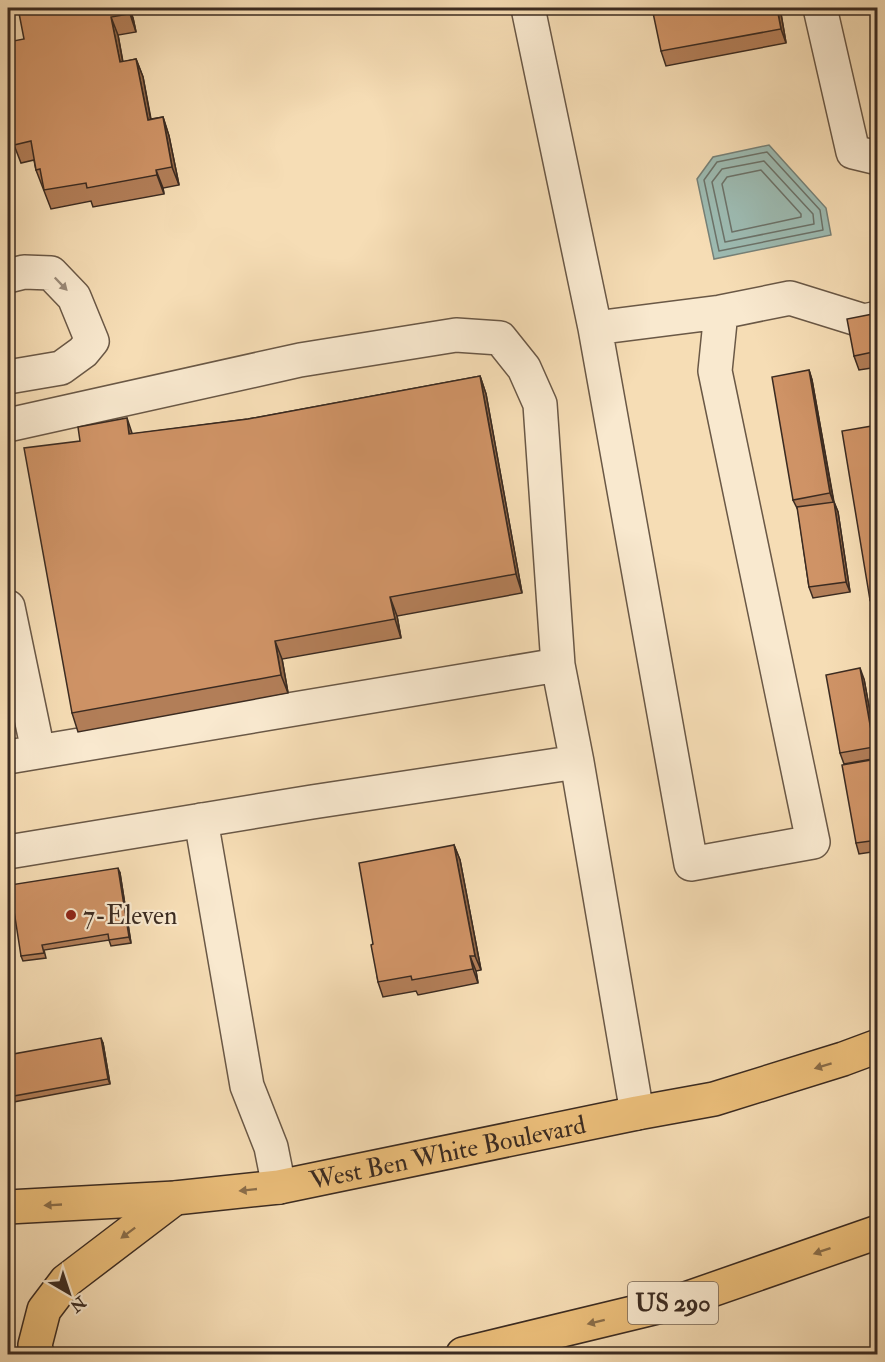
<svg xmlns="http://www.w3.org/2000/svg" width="885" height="1362" viewBox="0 0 885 1362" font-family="'IM FELL Double Pica',serif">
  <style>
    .water { fill: #9dbbb2; stroke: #768178; stroke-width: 1.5 }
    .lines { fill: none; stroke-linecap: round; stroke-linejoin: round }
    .shore { stroke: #6c736a; stroke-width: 1.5 }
    .minor-casing { stroke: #6a5846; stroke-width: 36 }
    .major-casing { stroke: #3b2b21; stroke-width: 36 }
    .highway-casing { stroke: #3b2b21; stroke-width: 36 }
    .minor { stroke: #f9e9cf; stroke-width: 33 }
    .major { stroke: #ebbe7a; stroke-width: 33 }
    .highway { stroke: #ebbe7a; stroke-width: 33 }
    .wall { fill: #b27e58; stroke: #3b2b21; stroke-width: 1.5 }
    .shaded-wall { fill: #916747; stroke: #3b2b21; stroke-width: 1.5 }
    .building { fill: #cf9366; stroke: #3b2b21; stroke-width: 1.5 }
    .oneway { fill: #9a8a78 }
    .oneway2 { fill: #8a6d49 }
    .poi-dot { fill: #8f2418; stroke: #f9e9cf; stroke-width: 2 }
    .labels { text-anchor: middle; stroke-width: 4.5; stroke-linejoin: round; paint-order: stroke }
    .shield { fill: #f9e9cf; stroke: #746455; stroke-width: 1.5 }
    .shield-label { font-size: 24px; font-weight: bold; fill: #3b2b21 }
    .poi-label { font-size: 26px; fill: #3b2b21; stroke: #f9e9cf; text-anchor: start }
    .street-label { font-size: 26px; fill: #3b2b21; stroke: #f9e9cf }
  </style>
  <rect width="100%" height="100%" fill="#f6ddb5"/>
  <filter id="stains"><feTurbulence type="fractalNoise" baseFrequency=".00333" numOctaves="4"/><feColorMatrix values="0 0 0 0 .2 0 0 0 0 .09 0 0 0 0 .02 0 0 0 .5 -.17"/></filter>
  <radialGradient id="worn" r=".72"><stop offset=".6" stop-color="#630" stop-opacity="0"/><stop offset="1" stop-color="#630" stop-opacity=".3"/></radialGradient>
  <path class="water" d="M769,145l57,63 5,27 -117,24 -17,-80 16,-22z"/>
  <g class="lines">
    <path class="shore" d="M767,152l53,58 3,20 -104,21 -15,-71 13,-18z
      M764,161l49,53 1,10 -89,18 -13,-60 10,-13z
      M761,170l40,44v3l-69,15 -10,-48 5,-7z"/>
    <g class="minor-casing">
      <path id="minor" d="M528,8l67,320 96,536 122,-22 -98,-471 6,-59 69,-14 74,23 14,-3
        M820,8l33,144 25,6
        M8,276l16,-4 27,1 23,24 18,44 -9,11 -22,16 -53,9
        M595,328l126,-16
        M8,425l292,-65 156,-25 44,3 24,30 16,36 18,261
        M8,607l30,144
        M8,757l550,-92 19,97 60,351
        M201,820l46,266 24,61 8,40
        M8,852l304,-50 265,-40"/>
    </g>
    <g class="major-casing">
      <g id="major">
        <path id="s1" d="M8,1207l167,-9 104,-11 358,-74 77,-14 129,-40 35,-13"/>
        <path d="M37,1354l-2,-9 9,-35 22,-29 109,-83"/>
      </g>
    </g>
    <g class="highway-casing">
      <path id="highway" d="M463,1354l211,-51 204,-71"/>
    </g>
    <use href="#minor" class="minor"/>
    <use href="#major" class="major"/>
    <use href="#highway" class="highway"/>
  </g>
  <path class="wall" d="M129,8l4,10 3,14 -18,3 5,27 13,-3 7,18 8,42 12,-2 6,19 10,49 -16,3 1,6 -71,13 -2,-6 -40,8 -15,-39 -2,-10 -13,3 -7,-18 10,-106 57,-30z
    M381,8h18l-16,2z
    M780,8l6,35 -120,23 -5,-15z
    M8,297l6,38 -6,1z
    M878,313v54l-19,3 -5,-14z
    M809,370l3,10 22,122 4,10 12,80 -37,6 -4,-11 -11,-77 -5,-10z
    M480,376l6,18 36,199 -125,23 4,22 -119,21 6,34 -210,39 -6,-19 8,-272 168,-22z
    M878,425v194h-1l-7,-19z
    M864,679l14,79 -34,6 -4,-11z
    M877,759l1,92 -19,3 -3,-11z
    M454,845l6,15 21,110 -5,1 2,12 -60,12 -2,-4 -33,6 -5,-15 -5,-38z
    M120,873l11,70 -20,3 -2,-6 -65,10 2,8 -23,3 -2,-5z
    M103,1043l7,41 -102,19v-48z"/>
  <path class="shaded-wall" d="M128,8h1l4,10 3,14z
    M777,8h3l6,35 -5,-14z
    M111,17l7,18 8,46 -6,-19z
    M136,59l7,18 11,61 -6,-18z
    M163,117l6,19 10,49 -7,-18z
    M156,170l7,18 1,6 -7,-19z
    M8,297l6,38 -4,-11 -2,-15z
    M809,370l3,10 22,124 -4,-11z
    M480,376l6,18 36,199 -6,-19z
    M127,418l6,18 -4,-2z
    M834,502l4,10 12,80 -4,-10z
    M390,597l7,19 4,22 -6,-19z
    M275,641l7,18 6,34 -7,-18z
    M860,668l4,11 14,77 -4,-9z
    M454,845l6,15 21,110 -6,-14z
    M118,868l2,5 11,70 -2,-6z
    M470,956l6,15 2,12 -5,-14z
    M101,1038l2,5 7,41 -2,-5z"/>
  <path class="building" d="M18,8h61v1l8,-1h41l1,6 -18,3 9,45 16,-3 12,61 15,-3 9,50 -16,3 1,5 -70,13 -1,-5 -42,7 -4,-21 -4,1 -5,-29 -17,4 -6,-36v-67l16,-3z
    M652,8h125l4,21 -120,22z
    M8,309l2,15 -2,1z
    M878,313v38l-24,5 -7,-37z
    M809,370l21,123 -37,7 -21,-123z
    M480,376l36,198 -126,23 5,22 -120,22 6,34 -209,38 -48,-265 56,-7 -2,-14 49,-9 2,16 119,-15z
    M878,425v174l-8,1 -28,-169z
    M834,502l12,80 -37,5 -12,-80z
    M860,668l14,79 -34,6 -14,-78z
    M877,759l1,81 -22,3 -14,-78z
    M454,845l21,111h-5l3,13 -61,11 -1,-4 -33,6 -7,-37 2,-1 -14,-81z
    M118,868l11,69 -20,3 -1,-6 -66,11 2,8 -23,3 -11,-71z
    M101,1038l7,41 -100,18v-42z"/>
  <defs><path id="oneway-solid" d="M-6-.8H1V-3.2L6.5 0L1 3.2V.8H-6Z" transform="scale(1.5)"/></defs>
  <use class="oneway" href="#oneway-solid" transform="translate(61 284) rotate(46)"/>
  <g class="oneway2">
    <use href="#oneway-solid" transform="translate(823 1066) rotate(163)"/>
    <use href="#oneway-solid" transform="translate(248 1190) rotate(174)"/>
    <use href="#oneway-solid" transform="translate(53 1205) rotate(177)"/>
    <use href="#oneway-solid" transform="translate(128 1233) rotate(143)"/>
    <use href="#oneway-solid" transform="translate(822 1251) rotate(161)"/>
    <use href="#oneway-solid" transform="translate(596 1322) rotate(166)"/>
  </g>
  <circle class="poi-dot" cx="71" cy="915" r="6"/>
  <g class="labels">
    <rect class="shield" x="628" y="1282" width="90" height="42" rx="4.5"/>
    <g class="shield-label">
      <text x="673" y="1311">US 290</text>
    </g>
    <g class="poi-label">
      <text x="83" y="924">7-Eleven</text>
    </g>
    <g class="street-label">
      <text dy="9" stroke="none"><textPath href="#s1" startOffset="444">West Ben White Boulevard</textPath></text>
    </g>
  </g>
  <rect width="885" height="1362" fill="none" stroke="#f6ddb5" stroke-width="30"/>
  <rect x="9" y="9" width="867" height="1344" fill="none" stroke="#3b2b21" stroke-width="3"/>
  <rect x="15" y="15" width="855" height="1332" fill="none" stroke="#3b2b21" stroke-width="1.5"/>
  <g transform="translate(69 1293) rotate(141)" stroke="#f9e9cf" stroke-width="4.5" paint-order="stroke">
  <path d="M0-4.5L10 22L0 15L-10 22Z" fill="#3b2b21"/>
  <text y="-9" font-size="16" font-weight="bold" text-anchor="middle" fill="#3b2b21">N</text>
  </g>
  <rect width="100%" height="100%" filter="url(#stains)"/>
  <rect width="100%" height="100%" fill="url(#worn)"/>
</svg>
